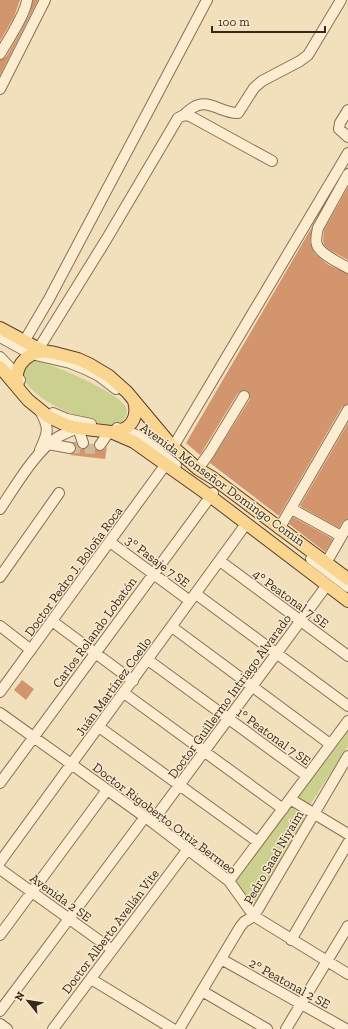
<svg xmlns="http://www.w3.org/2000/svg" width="348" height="1029" viewBox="0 0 348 1029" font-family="'Zilla Slab',serif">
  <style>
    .green { fill: #cbd08f }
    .building { fill: #d3956e }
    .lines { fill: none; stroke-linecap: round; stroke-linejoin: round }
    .minor-tunnel { stroke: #cdbb9c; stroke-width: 10; stroke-dasharray: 10 5; stroke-linecap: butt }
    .minor-casing { stroke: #8b6f54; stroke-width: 12 }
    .major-casing { stroke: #573d29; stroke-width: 14 }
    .minor { stroke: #fcedd0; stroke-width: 10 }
    .major { stroke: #f9d58f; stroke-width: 12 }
    .labels { text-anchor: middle; stroke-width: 3; stroke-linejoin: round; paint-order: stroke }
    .street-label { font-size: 13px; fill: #38281a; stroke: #f8eacc }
  </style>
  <rect width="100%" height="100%" fill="#f2e0bc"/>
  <path class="green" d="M34,361c18,2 84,31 92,46 1,4 1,9 -2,12 -7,10 -21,5 -31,2 -24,-7 -58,-21 -71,-44 3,-8 4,-13 12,-16z
    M345,729l3,2v15l-38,59 -14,-9z
    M288,804l17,14 -53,91 -17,-30z"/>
  <path class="building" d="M0,0h20l-6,17 -14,24z
    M33,0h5l-38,75v-15l6,-3 15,-26 8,-16z
    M348,187v73l-18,-10 -6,-5 -1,-4 1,-11z
    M312,227l-2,15 4,11 13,11 21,10v130l-6,3 -63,109 -69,-53 40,-64v-3l-2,-5 -4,-1 -6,3 -38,62 -14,-12z
    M348,423v96l-5,2 -4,7 -39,-22z
    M72,442h4l2,6 4,1 6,-1 1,-4h5v4l5,3h4l4,-4 -2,12 -35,-4 5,-3 1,-2v-5z
    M293,517l40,22 -8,13 -36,-28z
    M22,680l12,9 -8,11 -12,-10z"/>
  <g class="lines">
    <path class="minor-tunnel" d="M70,448l27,1 3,-4"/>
    <g class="minor-casing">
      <path id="minor" d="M0,54c7,-12 26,-41 27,-54
        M0,89l45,-89
        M348,110l-8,13 -1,6 9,8
        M184,115c3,-3 6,-6 10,-8 14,-9 29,7 44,6l16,-25 8,-7 38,-20 8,-6 33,-55
        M348,174l-30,54c-1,5 -3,12 -1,17 3,9 23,18 31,23
        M0,337l31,17 39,9 15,6 14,7 17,13
        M25,340l24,-41 158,-299
        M39,348l67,-108 72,-122 6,-3 6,1 82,45
        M0,357l16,17 4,6
        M53,413l14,6 24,5
        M117,428c22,4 41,24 59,37
        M48,444l22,4
        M100,445l9,-13
        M173,447l175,-294
        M40,450c8,-17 10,-22 0,-39
        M198,469l12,-17 34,-56
        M0,509c15,-22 36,-59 58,-72 7,-4 13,-6 20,-9l5,15
        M292,509l49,27
        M279,529l69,-119
        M110,542l80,59
        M311,559l37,28
        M220,561l128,95
        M326,563l22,-38
        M0,577l59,-84
        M196,594l152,112
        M52,621l81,60
        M0,626l31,24
        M172,627l158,117
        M148,660l159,116
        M0,692l166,-228
        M124,693l159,116
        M0,713l152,109 77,59 25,35 94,58
        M99,727l159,115
        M0,783l213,-290
        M290,799l58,35
        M152,822l175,-237
        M0,862l246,-338
        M0,869l107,77
        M229,881l119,-160
        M0,935l107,-145
        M291,940l57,-97
        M221,959l125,70
        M91,979l82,50
        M202,991l65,38
        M0,1011l145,-194
        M0,1024l7,5
        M53,1029l135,-180
        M179,1029l61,-102 4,-5 10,-6 94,-160
        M286,1029l62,-103"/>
    </g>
    <g class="major-casing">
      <path id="major" d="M0,328l43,23 12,2 23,6 11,5 20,12 18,16 46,55 25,22 15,9 135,101
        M0,367l28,33 21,17 19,9 10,2 33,4 23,10 76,54 138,105
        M18,387c-5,-19 6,-33 25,-36
        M111,432c19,-1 28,-13 23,-31"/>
    </g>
    <use href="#minor" class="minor"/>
    <use href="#major" class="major"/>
  </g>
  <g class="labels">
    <g class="street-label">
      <text transform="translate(223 484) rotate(36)" y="5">Avenida Monseñor Domingo Comin</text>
      <text transform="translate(158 561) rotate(37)" y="5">3° Pasaje 7 SE</text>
      <text transform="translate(73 571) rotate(-54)" y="5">Doctor Pedro J. Boloña Roca</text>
      <text transform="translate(291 598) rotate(36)" y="5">4° Peatonal 7 SE</text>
      <text transform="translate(94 632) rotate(-54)" y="5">Carlos Rolando Lobatón</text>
      <text transform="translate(113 686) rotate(-54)" y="5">Juán Martínez Coello</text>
      <text transform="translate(229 696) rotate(-54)" y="5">Doctor Guillermo Intriago Alvarado</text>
      <text transform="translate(274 736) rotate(36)" y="5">1° Peatonal 7 SE</text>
      <text transform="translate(165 818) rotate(37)" y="5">Doctor Rigoberto Ortiz Bermeo</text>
      <text transform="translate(273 857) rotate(-60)" y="5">Pedro Saad Niyaim</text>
      <text transform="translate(61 897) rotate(36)" y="5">Avenida 2 SE</text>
      <text transform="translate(110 931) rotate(-53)" y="5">Doctor Alberto Avellán Vite</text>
      <text transform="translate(290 983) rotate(29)" y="5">2° Peatonal 2 SE</text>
    </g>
  </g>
  <g transform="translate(28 1001) rotate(300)" stroke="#f8eacc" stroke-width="3" paint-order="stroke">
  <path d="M0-3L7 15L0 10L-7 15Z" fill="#38281a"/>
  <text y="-6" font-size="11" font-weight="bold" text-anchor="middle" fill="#38281a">N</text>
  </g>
  <path d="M212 26v6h113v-6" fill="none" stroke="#38281a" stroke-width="2"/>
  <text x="218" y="26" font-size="12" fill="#38281a" stroke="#f8eacc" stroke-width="3" paint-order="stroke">100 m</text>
</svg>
